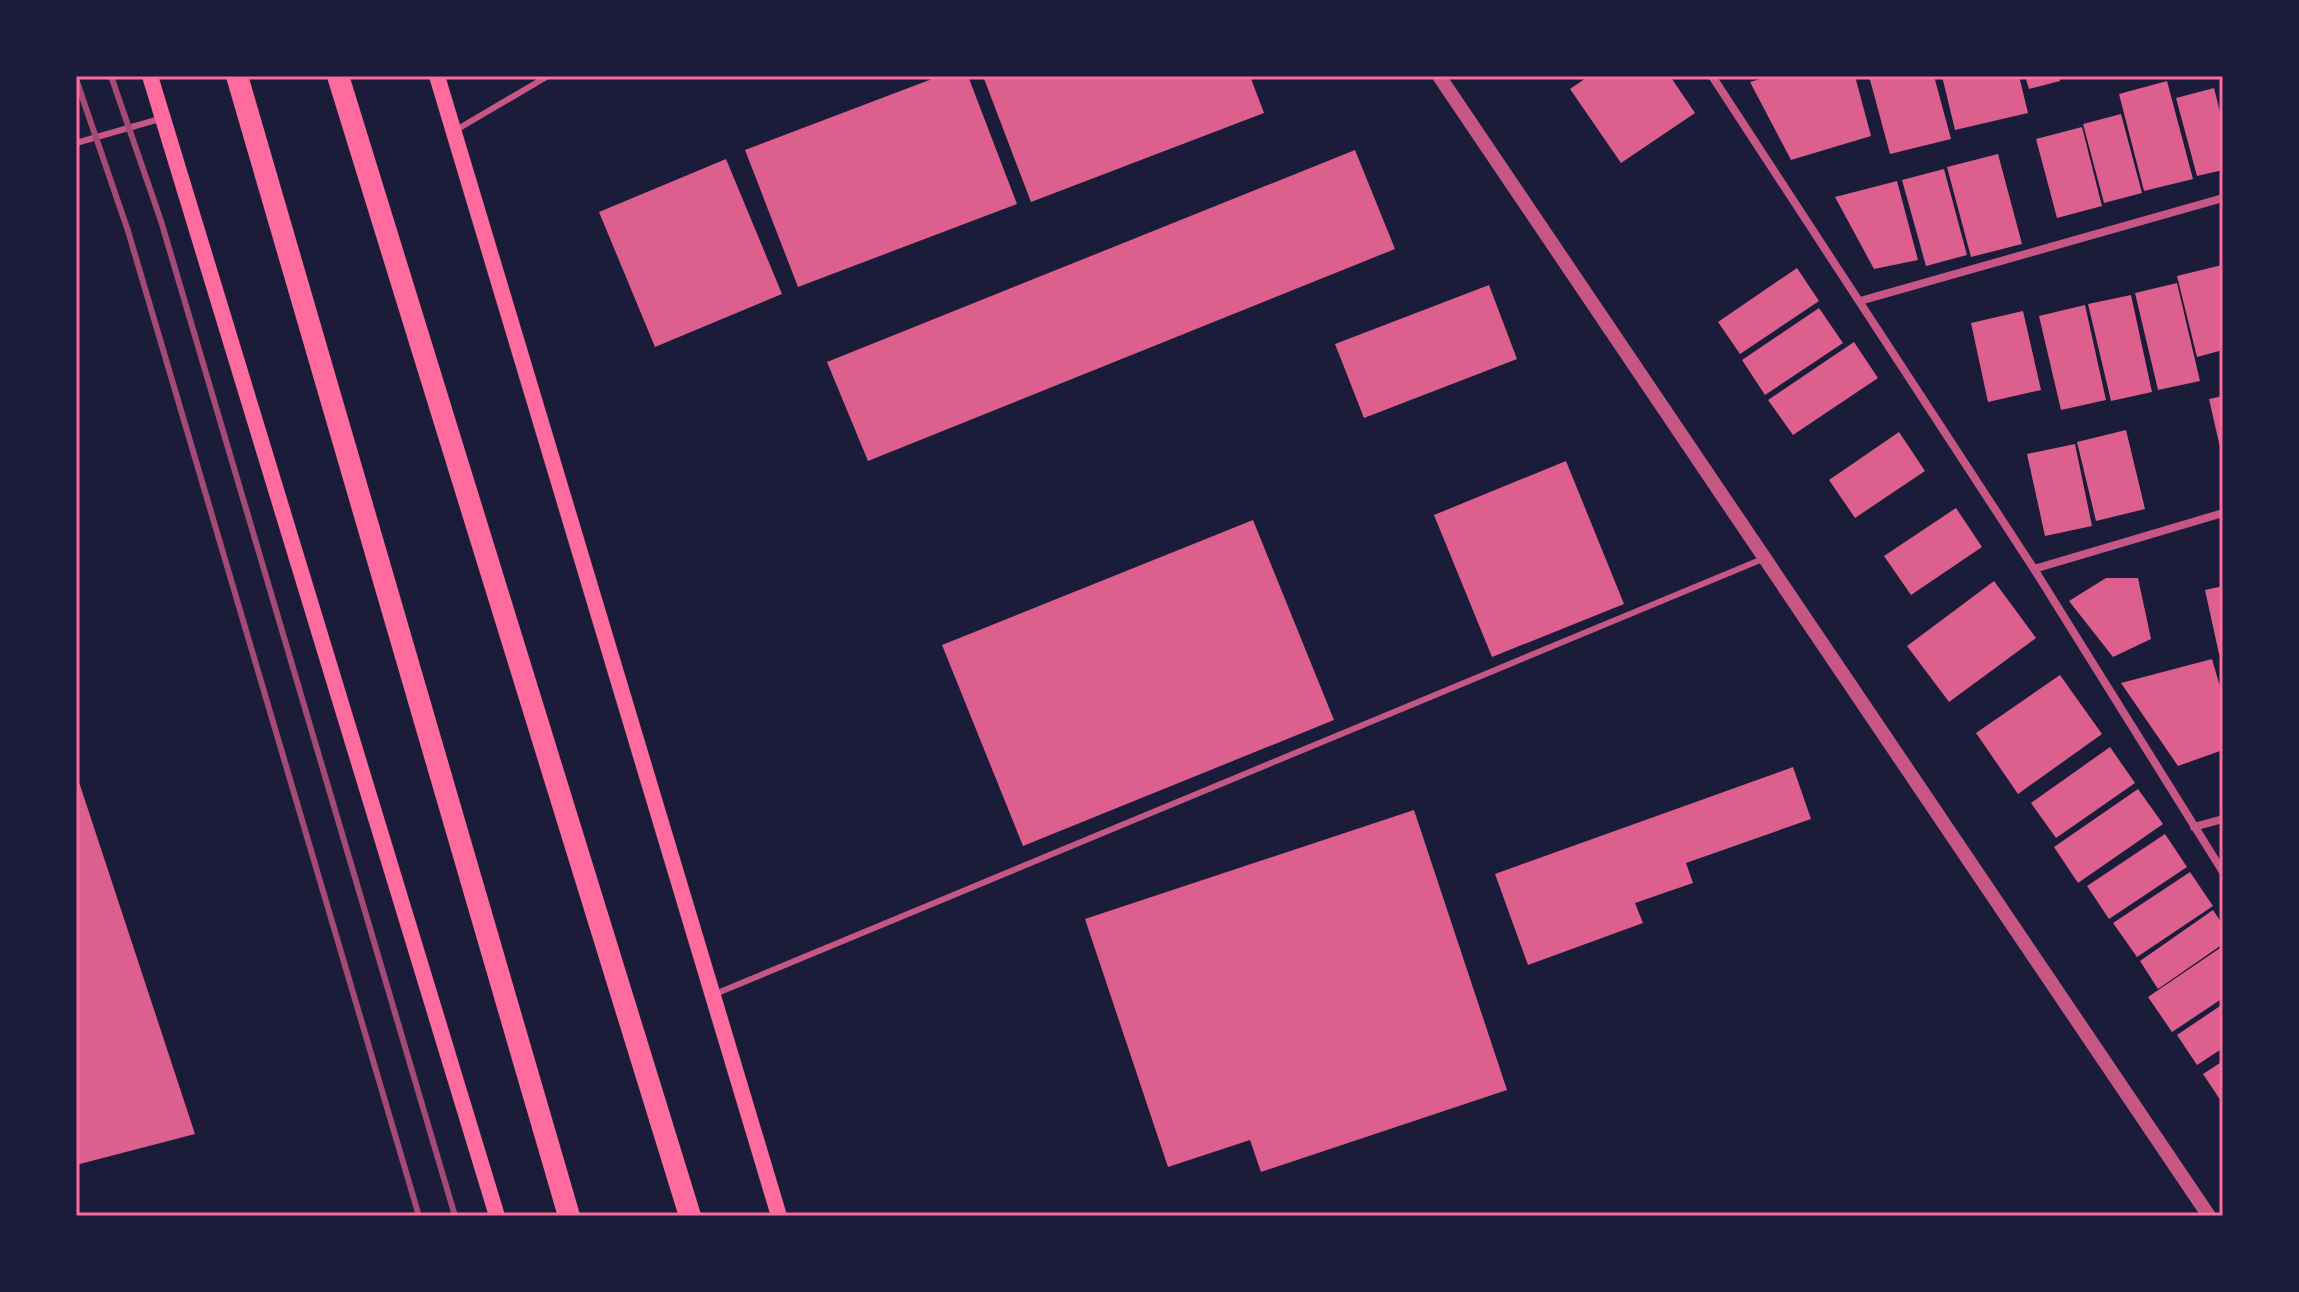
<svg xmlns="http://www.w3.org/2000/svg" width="2299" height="1292" viewBox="0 0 2299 1292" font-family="Roboto,sans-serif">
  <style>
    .building { fill: #dd5f8e }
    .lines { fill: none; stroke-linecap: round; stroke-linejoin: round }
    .service { stroke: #c65784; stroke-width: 6 }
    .minor { stroke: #c65784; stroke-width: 8 }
    .tertiary { stroke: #c65784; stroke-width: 14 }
    .secondary { stroke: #ff6b9d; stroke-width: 16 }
    .trunk { stroke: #ff6b9d; stroke-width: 22 }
    .rail { stroke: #a44b75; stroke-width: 6 }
    .neatline { fill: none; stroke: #ff6b9d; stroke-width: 3 }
  </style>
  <rect width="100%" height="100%" fill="#1b1b3a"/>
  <path class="building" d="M940,76h28l49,128 -219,83 -53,-137z
    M983,76h267l14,37 -233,89z
    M1589,76h81l25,37 -74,50 -51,-74z
    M1770,76h85l16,60 -80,24 -41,-78z
    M1869,76h65l17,63 -61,15z
    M1942,76h77l9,37 -73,17z
    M2025,76h34l1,5 -31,8z
    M2167,81l26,98 -49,12 -25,-97z
    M2214,88l9,36v46l-26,6 -21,-78z
    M2121,114l21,79 -38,10 -21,-79z
    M2082,127l20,79 -45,12 -21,-79z
    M1355,150l40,99 -527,212 -41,-99z
    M1998,154l24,90 -51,13 -24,-90z
    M726,159l56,135 -127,53 -56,-135z
    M1944,169l23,86 -41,11 -24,-86z
    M1897,181l21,79 -44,9 -39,-72z
    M2222,265l1,85 -26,7 -20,-81z
    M1797,268l22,33 -79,53 -22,-32z
    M2177,283l23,98 -42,9 -23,-97z
    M1489,285l28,74 -153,59 -29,-74z
    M2131,295l21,97 -41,9 -23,-97z
    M2085,305l21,95 -45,10 -22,-94z
    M1819,308l24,35 -78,52 -23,-35z
    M2023,311l18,79 -53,12 -17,-79z
    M1854,342l24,36 -85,57 -25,-35z
    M2223,396v60h-1l-13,-57z
    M2126,430l19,79 -49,12 -19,-79z
    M1899,432l26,39 -70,47 -26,-38z
    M2075,444l17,82 -47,10 -18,-82z
    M1566,461l58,143 -132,53 -58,-142z
    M1956,508l26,39 -71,48 -27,-39z
    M1253,520l81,200 -311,126 -81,-201z
    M2106,578h32l13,61 -38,18 -44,-56z
    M1994,581l42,57 -87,64 -42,-56z
    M2223,586v67l-4,1 -14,-64z
    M2212,659l11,38v53l-45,16 -57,-83z
    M2060,675l42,59 -84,60 -42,-61z
    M2110,747l25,36 -79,55 -25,-35z
    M1793,767l18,52 -125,44 7,20 -58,20 8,20 -115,42 -33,-91z
    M76,773l119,361 -119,31z
    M2138,789l25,35 -85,59 -24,-36z
    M1414,810l93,280 -246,82 -11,-32 -82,27 -83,-248z
    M2165,834l22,33 -78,52 -22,-33z
    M2190,872l23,34 -76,51 -24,-34z
    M2213,910l10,15v19l-65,45 -18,-28z
    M2223,946v52l-51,34 -24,-35z
    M2223,1004v44l-26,17 -20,-30z
    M2223,1061v43l-20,-30z"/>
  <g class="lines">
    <path class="service" d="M456,130l92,-54
      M76,143l87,-25
      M715,994l1050,-436"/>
    <path class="minor" d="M1712,76l322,493 189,303
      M1860,301l363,-103
      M2034,569l189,-56
      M2194,827l29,-8"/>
    <path class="tertiary" d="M1439,76l770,1140"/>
    <path class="secondary" d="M150,76l347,1140
      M437,76l342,1140"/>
    <path class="trunk" d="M237,76l332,1140
      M338,76l352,1140"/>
    <path class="rail" d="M111,76l50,145 294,995
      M76,79l52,152 291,985"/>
  </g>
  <rect width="2299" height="1292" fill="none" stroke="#1b1b3a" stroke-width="156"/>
  <rect x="78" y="78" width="2143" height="1136" class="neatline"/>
</svg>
